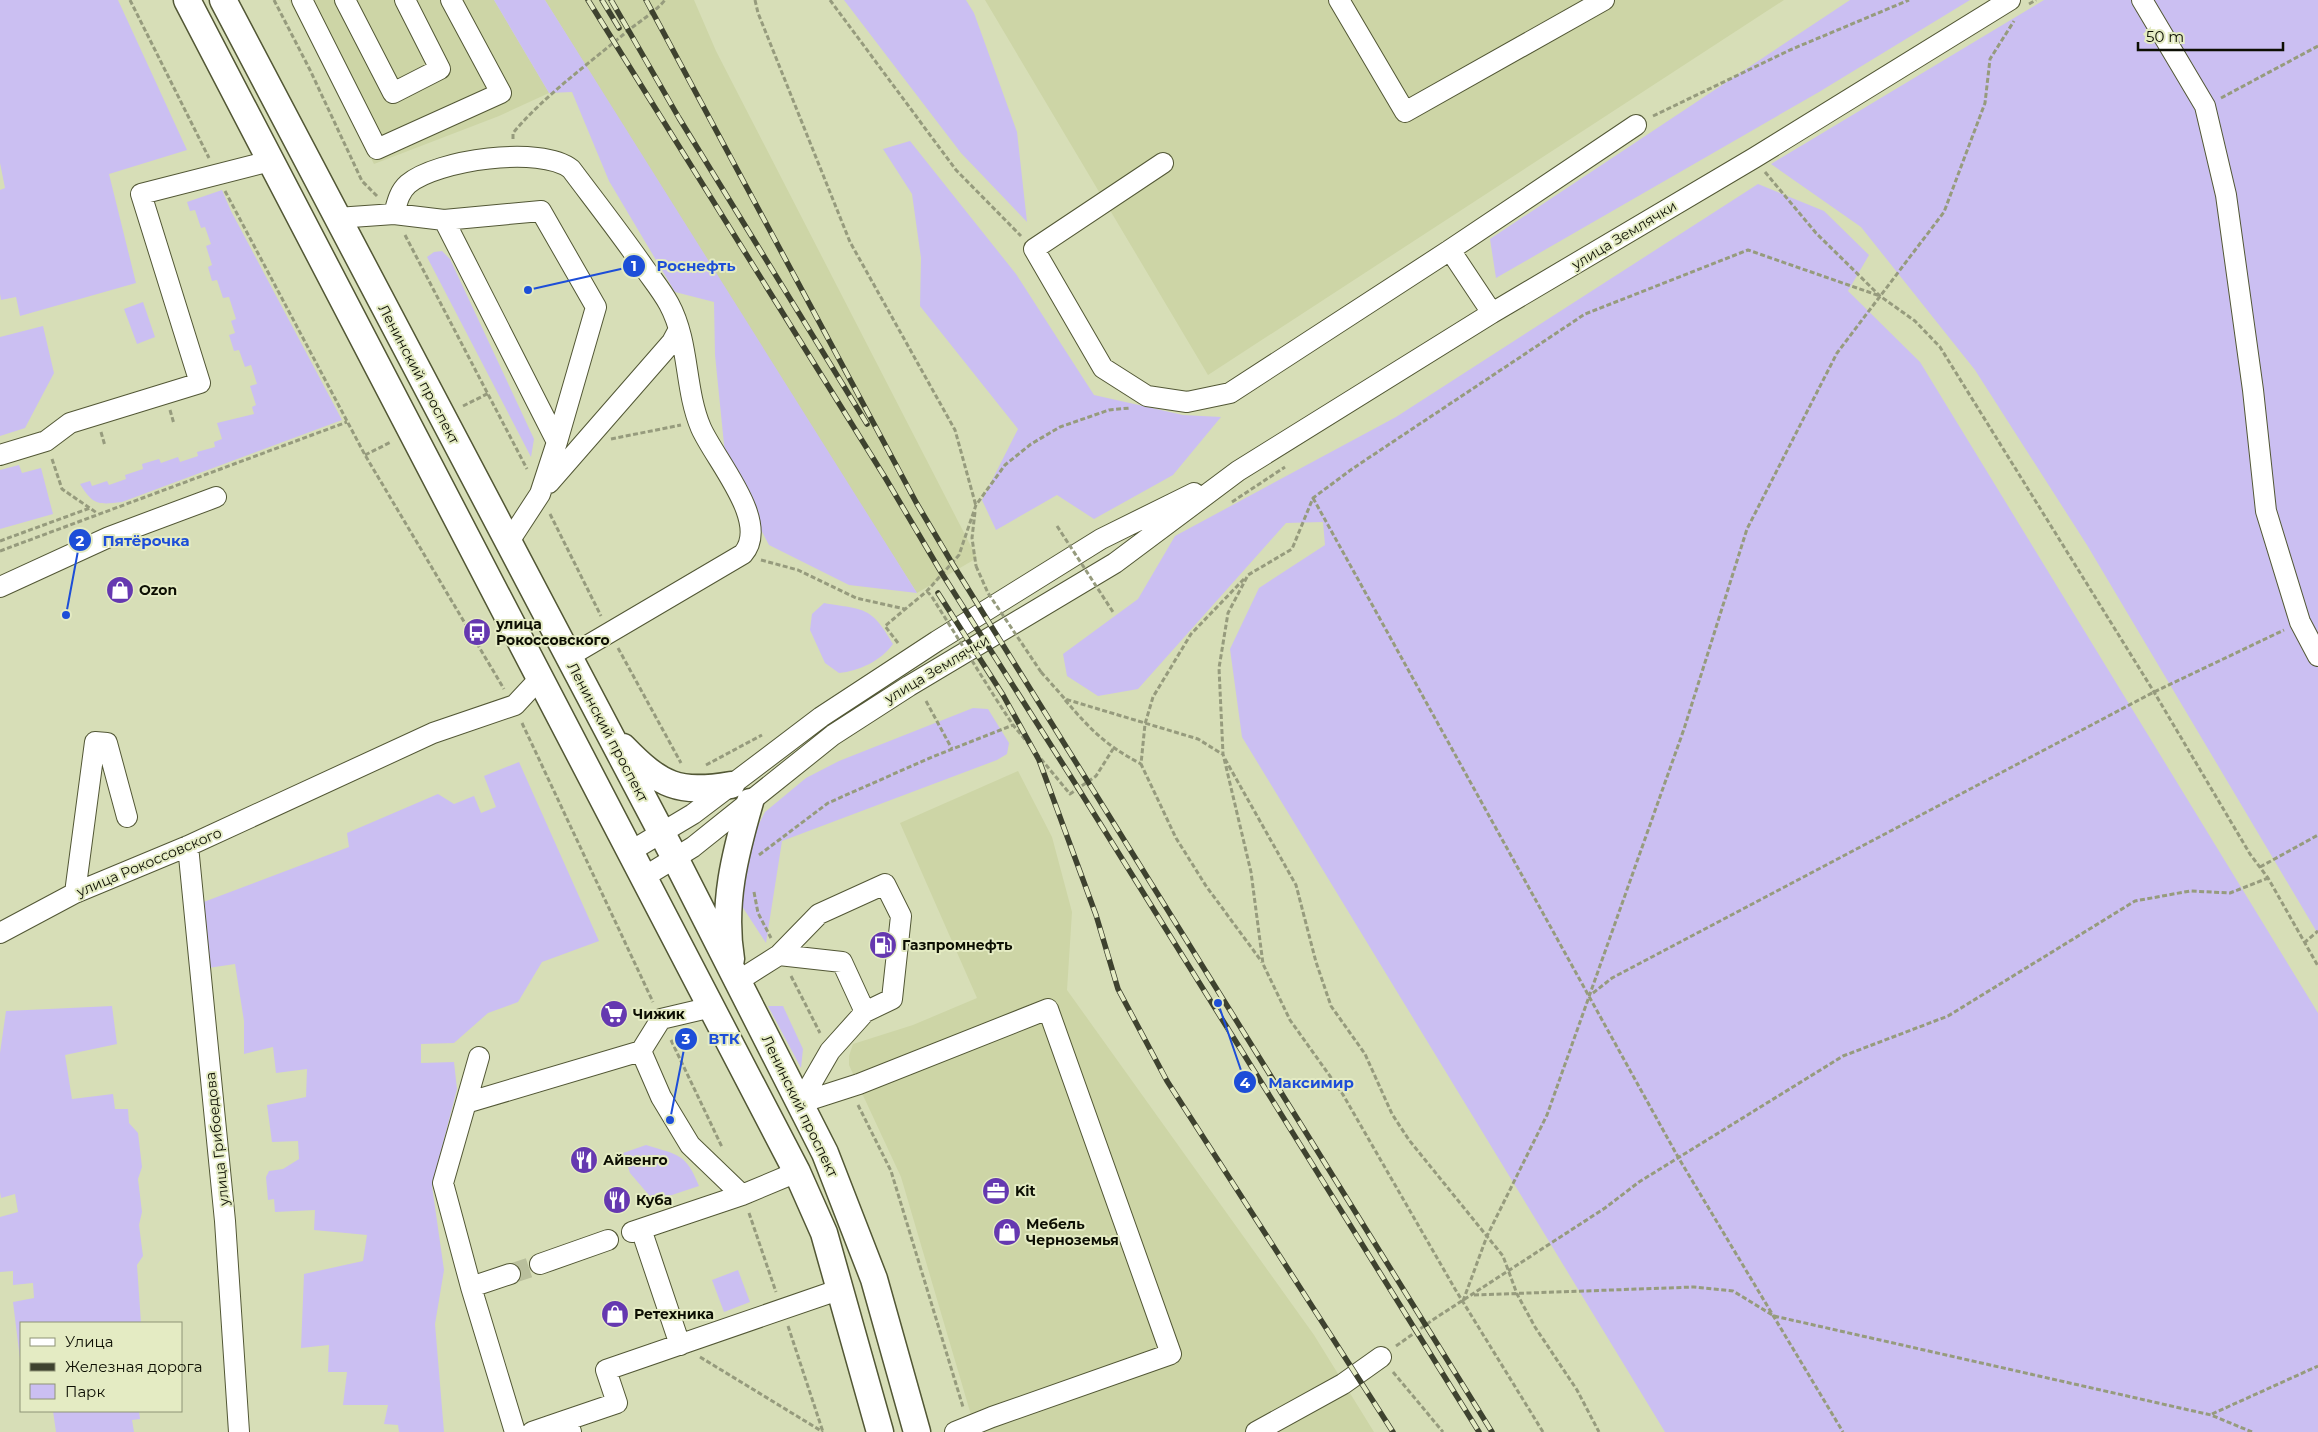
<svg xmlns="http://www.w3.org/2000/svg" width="2318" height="1432" viewBox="0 0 2318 1432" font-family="Montserrat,sans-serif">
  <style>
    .built { fill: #cdd5a6 }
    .green { fill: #cbbff2 }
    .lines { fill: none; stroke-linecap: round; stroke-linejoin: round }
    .minor-tunnel { stroke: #b9bf9c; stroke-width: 20; stroke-dasharray: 20 10; stroke-linecap: butt }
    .minor-casing { stroke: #525735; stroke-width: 22 }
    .major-casing { stroke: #525735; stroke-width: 29 }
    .path { stroke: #969b7d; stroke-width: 3; stroke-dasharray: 5 2.5; stroke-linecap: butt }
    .minor { stroke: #fff; stroke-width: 20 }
    .major { stroke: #fff; stroke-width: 26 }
    .rail-casing { stroke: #3e422f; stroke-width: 5.5 }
    .rail { stroke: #e4ebc3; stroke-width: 4; stroke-dasharray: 11; stroke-linecap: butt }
    .path-bridge { stroke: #969b7d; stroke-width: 3; stroke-dasharray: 5 2.5; stroke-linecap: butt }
    .labels { text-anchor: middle; stroke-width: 4; stroke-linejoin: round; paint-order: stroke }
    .street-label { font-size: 14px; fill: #0d0f03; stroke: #e4ebc3 }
    .poi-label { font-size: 14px; font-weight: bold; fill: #0d0f03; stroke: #e4ebc3; text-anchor: start }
    .leader { fill: none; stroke: #1d4ed8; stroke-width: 2 }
    .callout-dot { fill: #1d4ed8; stroke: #e4ebc3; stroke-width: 2 }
    .mark-label { font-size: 15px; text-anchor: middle; font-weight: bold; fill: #fff }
    .callout-label { font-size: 15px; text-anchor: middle; font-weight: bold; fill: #1d4ed8; stroke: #e4ebc3; stroke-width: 4; stroke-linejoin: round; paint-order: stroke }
  </style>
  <rect width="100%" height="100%" fill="#d7deb7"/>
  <path class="built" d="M289,0h205l55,93 -50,23 -125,48z
    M545,0h149l22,51 261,507 -60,35 -145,-227z
    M985,0h799l-576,375z
    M1018,771l34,66 20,75 -5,78 247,345 60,97h-398l-75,-255 -47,-101 -5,-11v-9l4,-12 60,-19 64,-27 -77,-175z"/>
  <path class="green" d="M0,0h118l69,150 -78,24 27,109 -116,33 -4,-19 -15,3 -1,-6v-104l5,-2 -5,-25z
    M494,0h51l372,593 -68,-8 -80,-40 -43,-81 -11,-109 -1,-53 -39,-10 -66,-111 -37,-89 -23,1z
    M844,0h122l8,13 43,119 10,90 -66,-69z
    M1850,0h120l-151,92 -323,186 -6,-39z
    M2044,0h274v934l-231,-389 -112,-175 -114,-143 -90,-63z
    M910,141l106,133 78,121 89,20 38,2 -48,58 -79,44 -37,-24 -61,35 -14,-30 36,-71 -98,-123 1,-48 -9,-64 -29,-45z
    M1758,184l66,27 45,44 -21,36 72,71 398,651v419h-653l-423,-695 -12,-88 29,-61 66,-43 -2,-23 -37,1 -148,166 -40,7 -31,-20 -4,-22 75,-55 37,-63 221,-119z
    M222,190l9,21 111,209 -220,82c-24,3 -29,3 -42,-18l10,-3 2,5 15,-5 2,4 17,-6 -1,-4 18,-6 -1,-5 17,-5 2,4 17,-6 2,5 18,-6 -1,-4 18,-5 -1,-5 8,-3 -5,-16 37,-9 -2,-7 4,-2 -6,-19 7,-2 -6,-19 -6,2 -6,-17 -5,1 -5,-16 6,-2 -4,-12 5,-2 -7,-22 -6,1 -6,-18 -5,1 -4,-14 4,-2 -6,-19 5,-2 -6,-17 -4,1 -6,-18 -5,1 -3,-9z
    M442,251l8,8 84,180 -3,18 -104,-200 7,-5z
    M143,302l12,35 -18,7 -13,-35z
    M43,326l11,47 -29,55 -25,8v-99z
    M19,465l3,8 19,-5 12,46 -53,15v-59z
    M824,603c41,7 47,3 69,41 -12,17 -34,27 -54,29l-14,-10 -15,-33 2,-16z
    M973,708l15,1 21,34 -2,11 -10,6 -215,81 -16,102 -28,-43 7,-49 20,-39 41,-34 33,-17z
    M519,762l80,179 -57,21 -24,40 -30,11 -34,30 -33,1v19l33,-1 3,27 -25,97 12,84 -9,54 9,108h-45l-1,-7 -14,-1 4,-19h-45l4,-33h-19l1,-27 -28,3 3,-74 59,-13 4,-26 -53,-5 1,-20 -40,2 -1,-13 -6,1 -2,-23 3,-6 14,-2 16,-10 -1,-18 -26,1 -5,-37 39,-8 1,-28 -31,4 -3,-26 -29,7v-33l-9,-57 -27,4 -7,-65 148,-56 -2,-14 91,-39 16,10 20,-8 7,17 15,-6 -12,-31z
    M112,1006l5,38 -52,11 7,44 41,-5 2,15h13l1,14 9,10 4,34 -4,12 4,33 -3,13 4,31 -6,9 4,58h-120v44l-8,-65 21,-4 -1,-15 -20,2v-14l-13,1v-55l18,-5 -3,-18 -14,4 -1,-6v-139l6,-42z
    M768,1006h15l20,43 -2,19z
    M646,1145c32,10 40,8 53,41l-45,15 -24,-28 -7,-20z
    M738,1270l12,32 -26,10 -12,-32z
    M53,1411h86l1,8 -8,1 2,12h-78z"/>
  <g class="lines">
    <path class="minor-tunnel" d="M510,1274l30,-10"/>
    <g class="minor-casing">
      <path id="minor" d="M302,0l75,149 124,-56 -50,-93
        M345,0l48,93 47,-24 -35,-69
        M1339,0l66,112 199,-112
        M2142,0l63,106 21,89 27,195 13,121 34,111 18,34
        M1163,163l-129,86 69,119 44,28 40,6 43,-9 220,-143 186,-125
        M394,214c3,-11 5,-22 14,-30 28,-24 133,-39 163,-15 24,32 49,64 72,97 9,13 19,25 26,38 21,39 15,84 32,124 14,32 70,94 42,126l-175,103
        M337,218l57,-4 50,6 113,222 -17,52 -32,49
        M444,220l97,-9 55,96 -39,135
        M1450,250l42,63
        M0,455l46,-14 24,-18 130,-40 -59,-189 129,-33
        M549,483l123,-141 7,-13
        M0,587l109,-50 107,-40
        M188,846l37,375 14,211
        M631,851l62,-37 128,-97 116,-76 164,-102 93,-46
        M644,877l49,-30 140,-112 76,-49 206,-123 123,-92 254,-158 262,-155 256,-158
        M75,893l20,-151 12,1 20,74
        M0,933l75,-40 113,-47 245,-113 82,-28 26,-28
        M779,955l63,7 23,50
        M738,981l41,-26 40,-41 66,-30 16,32 -9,83 -27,13 -35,39 -30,52
        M641,1051l20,46 29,48 52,50
        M479,1057l-36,126 28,104 44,145
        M466,1103l175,-52 20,-32 51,-12
        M800,1103l59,-19 189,-75 123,345 -179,63 -37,15
        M641,1229l39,116
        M632,1232l110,-37 55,-23
        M540,1264l68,-24
        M471,1287l39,-13
        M532,1432l35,-12
        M571,1432l-4,-12 50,-17 -11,-33 235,-81
        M1256,1432l87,-48 38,-27"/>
    </g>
    <g class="major-casing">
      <path id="major" d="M187,0l610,1172 27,61 56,199
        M223,0l453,860 149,293 49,126 43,153
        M623,747c38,39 55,47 108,38
        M731,959c-9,-55 4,-105 19,-157"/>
    </g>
    <path class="path" d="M130,0l79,158
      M274,0l36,70 52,111 15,15
      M755,0l3,13 92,229 105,188 21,76
      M830,0l126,170 65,66
      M2029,4l7,-4
      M2221,98l97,-52
      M1653,116l137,-66 119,-50
      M513,139v-6c31,-37 74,-68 111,-99 14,-12 29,-20 41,-34
      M1765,172l51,61 64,63 35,25 25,26 214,345 96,162 18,24 50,88
      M225,191l140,264 139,234
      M405,235l122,234
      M463,406l26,-13
      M170,410l4,14
      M101,432l4,14
      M611,439l70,-14
      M365,455l26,-13
      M52,459l10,30 35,24
      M1313,498l365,659 165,275
      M1232,502l53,-35
      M975,512l-3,26 4,28
      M550,514l51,102
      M0,541l90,-33
      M0,551l347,-129
      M761,560l37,10 58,28 49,11
      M1244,579l-53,55 -38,63 -8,27 -4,40 35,74 30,48 56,76
      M927,591l5,6
      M898,643l-13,-17 42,-35 32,-36 17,-50 29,-40 26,-21 29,-17 49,-17 21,-2
      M618,648l63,115
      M1041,672l24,27 133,40 24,15
      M996,699l17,26 57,69 26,-18 17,-27
      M1065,700c27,31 39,44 76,64
      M926,701l26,48
      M522,723l131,279
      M1225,759l71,126 20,77 15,44 34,48 27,60 17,26 94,116 14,38 18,33 42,63 22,42
      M706,765l56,-30
      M759,855l69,-52 104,-46 81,-32
      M2260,867l58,-32
      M754,892l4,21 13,25
      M2304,943l14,-12
      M791,976l29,57
      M1593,993l19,-15 542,-286 130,-62
      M671,1040l51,107
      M858,1105l33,66 72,236
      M749,1213l27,79
      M1474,1295l220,-8 39,4 41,25 437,99 41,17
      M1463,1301l24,-65 60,-121 137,-386 63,-200 90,-176 107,-141 41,-109 5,-44 24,-38
      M788,1326l35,106
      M1396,1346l38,-27 171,-111 34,-26 204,-126 105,-40 187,-115 55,-10 40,2 38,-15
      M700,1357l123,75
      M1393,1372l50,60
      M2212,1414l106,-48
      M1543,1432l-88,-143 -113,-196 -52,-73 -27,-56 -12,-92 -28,-118 -4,-86 9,-55 20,-38 44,-26 21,-51 39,-29 233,-155 163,-64 132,46"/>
    <use href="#minor" class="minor"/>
    <use href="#major" class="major"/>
    <g class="rail-casing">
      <path id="rail" d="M588,0l298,479 55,93 137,216 401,644
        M602,0l17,28
        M611,0l68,118 188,306
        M646,0l271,504 35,59 540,869
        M938,593l65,102 36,65 57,155 22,74 49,92 226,351"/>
    </g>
    <use href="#rail" class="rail"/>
    <path class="path-bridge" d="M1057,526l56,86
      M976,566l12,27 53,79
      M932,597l64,102"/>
  </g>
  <defs>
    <g id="shop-disc" transform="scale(1.4375)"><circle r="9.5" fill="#6538b0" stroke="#e4ebc3"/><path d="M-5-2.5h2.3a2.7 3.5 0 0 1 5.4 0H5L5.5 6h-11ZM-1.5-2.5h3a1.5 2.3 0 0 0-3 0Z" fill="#fff"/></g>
    <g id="bus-disc" transform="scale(1.4375)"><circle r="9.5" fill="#6538b0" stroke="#e4ebc3"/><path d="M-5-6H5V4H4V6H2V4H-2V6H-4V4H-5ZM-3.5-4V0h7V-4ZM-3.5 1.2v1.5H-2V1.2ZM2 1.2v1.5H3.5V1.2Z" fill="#fff"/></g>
    <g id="fuel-disc" transform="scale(1.4375)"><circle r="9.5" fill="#6538b0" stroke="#e4ebc3"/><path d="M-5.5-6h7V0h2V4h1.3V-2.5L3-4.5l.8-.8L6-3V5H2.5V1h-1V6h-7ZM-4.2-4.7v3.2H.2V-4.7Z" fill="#fff"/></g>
    <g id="supermarket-disc" transform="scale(1.4375)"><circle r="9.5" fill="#6538b0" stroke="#e4ebc3"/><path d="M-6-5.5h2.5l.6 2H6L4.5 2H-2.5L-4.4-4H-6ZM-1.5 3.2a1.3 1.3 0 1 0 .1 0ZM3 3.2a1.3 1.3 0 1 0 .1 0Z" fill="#fff"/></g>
    <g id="restaurant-disc" transform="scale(1.4375)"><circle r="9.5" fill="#6538b0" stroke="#e4ebc3"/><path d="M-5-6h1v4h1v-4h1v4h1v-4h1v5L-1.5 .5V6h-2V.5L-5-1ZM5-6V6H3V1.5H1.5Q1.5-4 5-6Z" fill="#fff"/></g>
    <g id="office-disc" transform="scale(1.4375)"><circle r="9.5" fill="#6538b0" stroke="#e4ebc3"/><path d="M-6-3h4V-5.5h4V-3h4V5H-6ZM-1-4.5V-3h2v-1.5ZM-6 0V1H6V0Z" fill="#fff"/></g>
  </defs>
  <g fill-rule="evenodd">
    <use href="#shop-disc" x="120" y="590"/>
    <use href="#bus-disc" x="477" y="632"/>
    <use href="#fuel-disc" x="883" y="945"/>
    <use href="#supermarket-disc" x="614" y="1014"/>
    <use href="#restaurant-disc" x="584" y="1160"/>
    <use href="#office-disc" x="996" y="1191"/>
    <use href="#restaurant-disc" x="617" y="1200"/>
    <use href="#shop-disc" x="1007" y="1232"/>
    <use href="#shop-disc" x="615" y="1314"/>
  </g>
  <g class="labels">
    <g class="street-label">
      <text transform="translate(1624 235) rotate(-31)" y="5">улица Землячки</text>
      <text transform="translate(419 374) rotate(62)" y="5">Ленинский проспект</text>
      <text transform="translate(937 669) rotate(-31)" y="5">улица Землячки</text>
      <text transform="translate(608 732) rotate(62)" y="5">Ленинский проспект</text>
      <text transform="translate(149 862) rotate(-23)" y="5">улица Рокоссовского</text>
      <text transform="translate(800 1106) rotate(64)" y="5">Ленинский проспект</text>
      <text transform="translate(217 1139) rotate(-96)" y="5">улица Грибоедова</text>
    </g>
    <g class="poi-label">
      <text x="139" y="595">Ozon</text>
      <text x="496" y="629">улица<tspan x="496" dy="16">Рокоссовского</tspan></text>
      <text x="902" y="950">Газпромнефть</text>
      <text x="633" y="1019">Чижик</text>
      <text x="603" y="1165">Айвенго</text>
      <text x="1015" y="1196">Kit</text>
      <text x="636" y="1205">Куба</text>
      <text x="1026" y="1229">Мебель<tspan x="1026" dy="16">Черноземья</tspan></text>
      <text x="634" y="1319">Ретехника</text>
    </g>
  </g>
  <path class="leader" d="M528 290L634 266M66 615L80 540M670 1120L686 1039M1218 1003L1245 1082"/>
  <g class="callout-dot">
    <circle cx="528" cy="290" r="5"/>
    <circle cx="66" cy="615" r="5"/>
    <circle cx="670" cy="1120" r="5"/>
    <circle cx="1218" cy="1003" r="5"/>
    <circle cx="634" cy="266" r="12"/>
    <circle cx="80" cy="540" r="12"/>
    <circle cx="686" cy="1039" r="12"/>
    <circle cx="1245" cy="1082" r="12"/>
  </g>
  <g class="mark-label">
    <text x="634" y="271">1</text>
    <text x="80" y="546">2</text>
    <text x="686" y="1044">3</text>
    <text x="1245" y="1088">4</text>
  </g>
  <g class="callout-label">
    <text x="696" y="271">Роснефть</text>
    <text x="146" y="546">Пятёрочка</text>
    <text x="724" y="1044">ВТК</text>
    <text x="1311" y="1088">Максимир</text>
  </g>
  <rect x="20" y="1322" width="162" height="90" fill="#e4ebc3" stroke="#8e9376"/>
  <rect x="30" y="1338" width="25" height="8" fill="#ffffff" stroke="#8e9376"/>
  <text x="65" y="1347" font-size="15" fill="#0d0f03">Улица</text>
  <rect x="30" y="1363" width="25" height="8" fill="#3e422f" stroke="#8e9376"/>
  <text x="65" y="1372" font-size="15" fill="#0d0f03">Железная дорога</text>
  <rect x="30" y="1384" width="25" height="15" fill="#cbbff2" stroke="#8e9376"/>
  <text x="65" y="1397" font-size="15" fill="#0d0f03">Парк</text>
  <path d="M2138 42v8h145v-8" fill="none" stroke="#0d0f03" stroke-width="2.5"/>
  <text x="2146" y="42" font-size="15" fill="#0d0f03" stroke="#e4ebc3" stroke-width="4" paint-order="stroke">50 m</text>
</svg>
